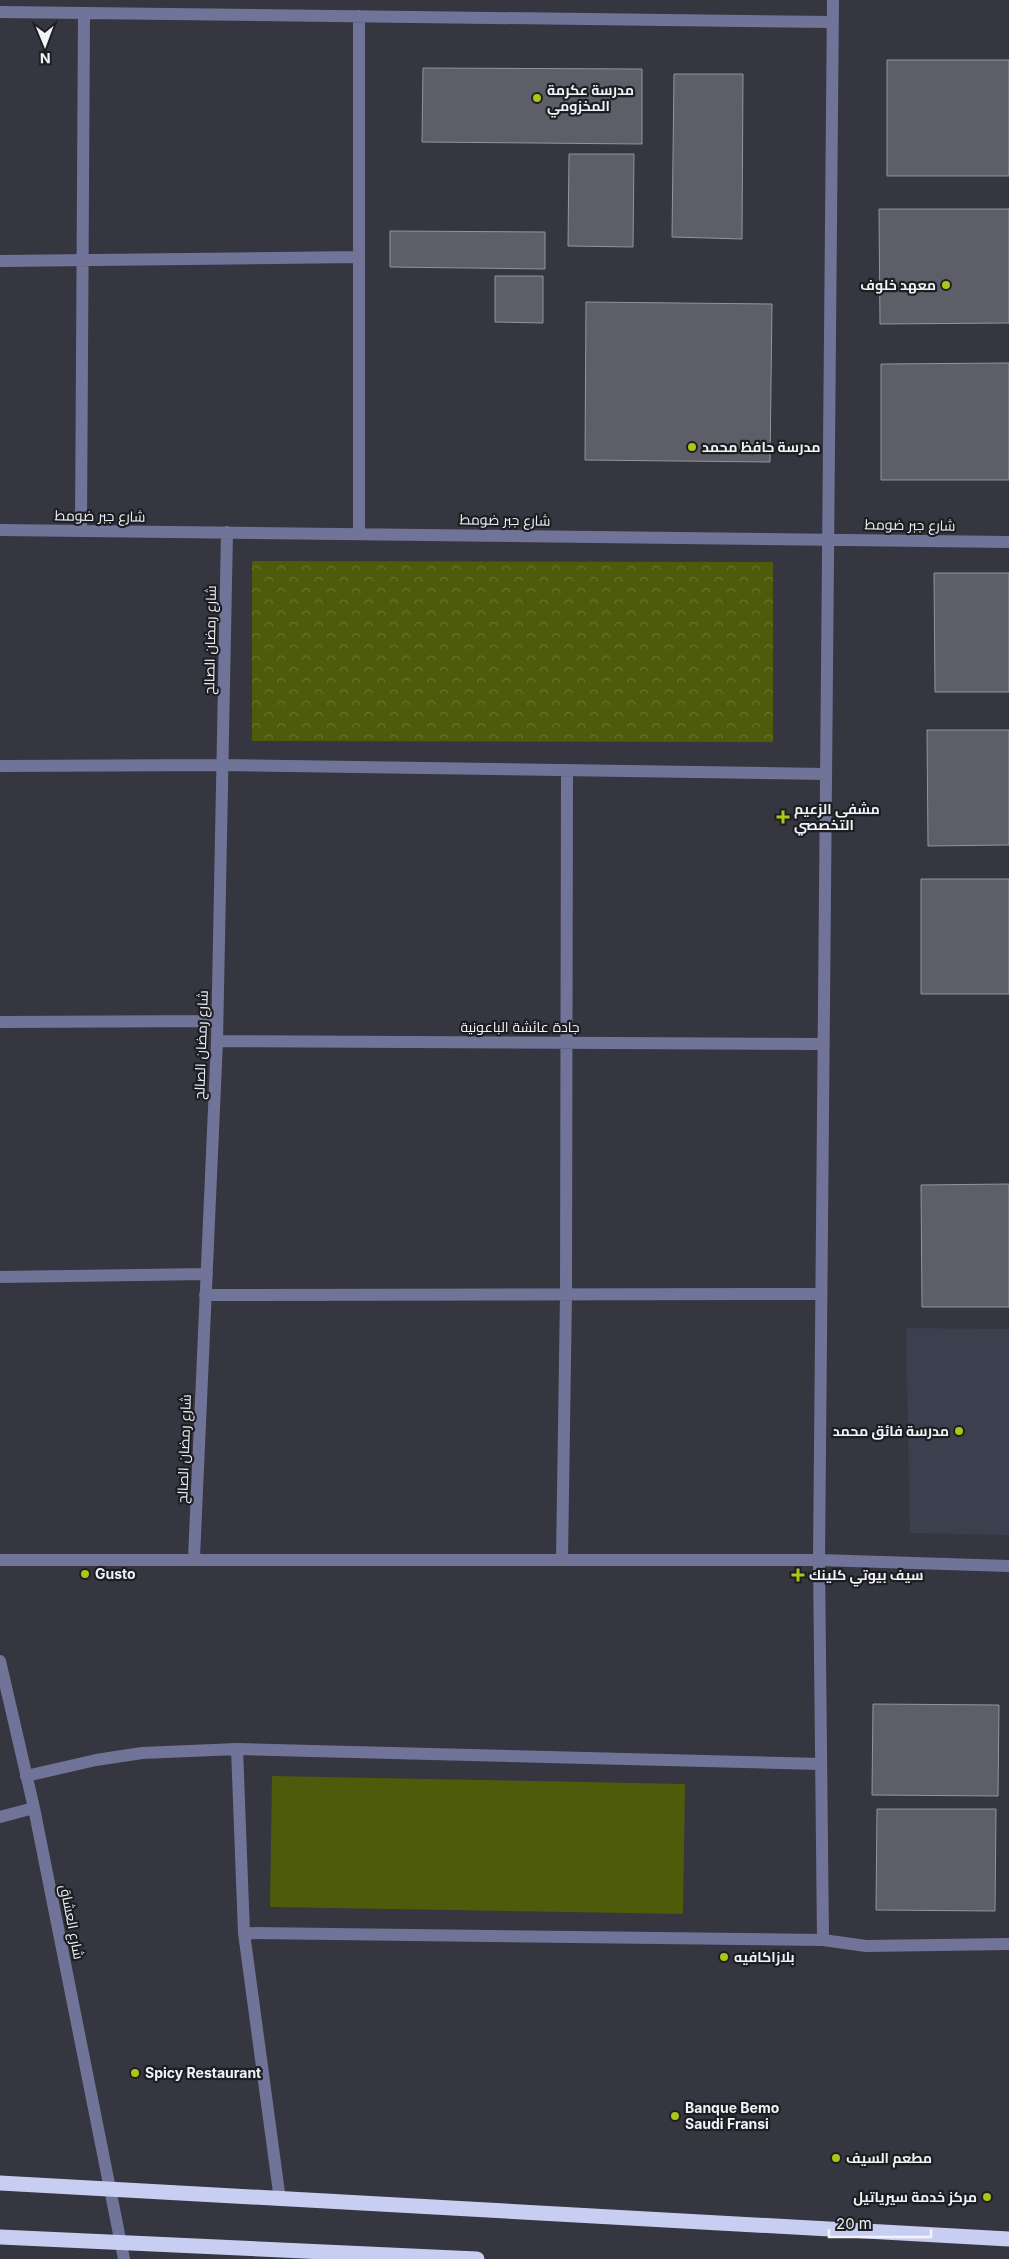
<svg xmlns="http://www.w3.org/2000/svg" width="1009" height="2259" viewBox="0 0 1009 2259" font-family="Inter,Cairo,sans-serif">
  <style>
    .built { fill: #3c3f4e }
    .green { fill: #4e5b0a }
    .park { fill: url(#park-crowns) }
    .building { fill: #5d5e68; stroke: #92949e }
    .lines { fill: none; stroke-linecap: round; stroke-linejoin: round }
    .street { stroke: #707499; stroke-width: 12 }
    .highway { stroke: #c8cdf2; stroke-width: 15 }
    .poi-dot { fill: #abc614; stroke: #1d1e22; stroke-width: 2 }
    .labels { text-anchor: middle; stroke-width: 4.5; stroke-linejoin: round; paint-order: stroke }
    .poi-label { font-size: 14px; font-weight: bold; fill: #f2f3f9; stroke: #1d1e22; text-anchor: start }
    .street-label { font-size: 14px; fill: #f2f3f9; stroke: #1d1e22 }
  </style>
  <defs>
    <pattern id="park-crowns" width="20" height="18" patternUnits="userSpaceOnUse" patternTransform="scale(1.25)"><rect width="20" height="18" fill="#4e5b0a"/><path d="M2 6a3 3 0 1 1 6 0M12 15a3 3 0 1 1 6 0" fill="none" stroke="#68732e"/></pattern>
  </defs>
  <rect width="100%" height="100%" fill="#35363f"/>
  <path class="built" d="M906,1328l103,1v206l-99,-2z"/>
  <path class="green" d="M272,1776l413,8 -2,130 -413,-7z"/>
  <path class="park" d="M252,561l521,1v180l-521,-1z"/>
  <path class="building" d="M887,60h122v116h-122z
    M423,68l219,1v75l-220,-2z
    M674,74h69l-1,165 -70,-2z
    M569,154h65l-1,93 -65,-1z
    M879,209h130v114l-129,1z
    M390,231l155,1v37l-155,-2z
    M495,276h48v47l-48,-1z
    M586,302l186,2 -2,158 -185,-2z
    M1009,363v117h-128v-116z
    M934,573h75v119h-74z
    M927,730h82v115l-81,1z
    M921,879h88v115h-88z
    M1009,1184v123h-87l-1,-122z
    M873,1704l126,1 -1,91 -126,-1z
    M877,1809h119l-1,102 -119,-1z"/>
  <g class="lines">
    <path class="street" d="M833,0l-14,1560 4,380 43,6 143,-2
      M0,12l832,10
      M0,261l359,-4
      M0,530l1009,12
      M81,530l3,-517
      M359,533v-517
      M0,766l222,-1 603,9
      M0,1022l217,-1
      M217,1041l606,3
      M0,1277l207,-3
      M205,1295l616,-1
      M194,1558l23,-517 10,-509
      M562,1559l4,-265 1,-524
      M0,1560h819l190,6
      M0,1661l34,147 90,451
      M237,1749l7,184 36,267
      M26,1776l70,-16 46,-7 95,-4 584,15
      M0,1817l34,-9
      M244,1933l579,7"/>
    <path class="highway" d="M0,2183l1009,56
      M0,2237l477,22"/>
  </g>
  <g class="poi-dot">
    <circle cx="537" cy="98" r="5"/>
    <circle cx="946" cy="285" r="5"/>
    <circle cx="692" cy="447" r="5"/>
    <path d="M780.5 809.5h5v5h5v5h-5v5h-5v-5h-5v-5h5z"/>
    <circle cx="959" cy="1431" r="5"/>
    <circle cx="85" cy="1574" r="5"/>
    <path d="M795.5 1567.5h5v5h5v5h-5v5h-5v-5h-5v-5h5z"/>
    <circle cx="724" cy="1957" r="5"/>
    <circle cx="135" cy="2073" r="5"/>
    <circle cx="675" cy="2116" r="5"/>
    <circle cx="836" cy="2158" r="5"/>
    <circle cx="987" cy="2197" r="5"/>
  </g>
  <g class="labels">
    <g class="poi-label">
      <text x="547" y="95">مدرسة عكرمة<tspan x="547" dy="16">المخزومي</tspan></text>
      <text x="936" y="290" text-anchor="end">معهد خلوف</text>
      <text x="702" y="452">مدرسة حافظ محمد</text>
      <text x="794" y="814">مشفى الزعيم<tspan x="794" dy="16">التخصصي</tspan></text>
      <text x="949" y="1436" text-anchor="end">مدرسة فائق محمد</text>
      <text x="95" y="1579">Gusto</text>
      <text x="809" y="1580">سيف بيوتي كلينك</text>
      <text x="734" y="1962">بلازاكافيه</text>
      <text x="145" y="2078">Spicy Restaurant</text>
      <text x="685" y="2113">Banque Bemo<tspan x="685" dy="16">Saudi Fransi</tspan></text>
      <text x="846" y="2163">مطعم السيف</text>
      <text x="977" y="2202" text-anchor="end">مركز خدمة سيرياتيل</text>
    </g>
    <g class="street-label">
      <text transform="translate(100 516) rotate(1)" y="5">شارع جبر ضومط</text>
      <text transform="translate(505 520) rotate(1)" y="5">شارع جبر ضومط</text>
      <text transform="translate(910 525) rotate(1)" y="5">شارع جبر ضومط</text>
      <text transform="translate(210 640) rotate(-89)" y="5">شارع رمضان الصالح</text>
      <text x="520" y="1032">جادة عائشة الباعونية</text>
      <text transform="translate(201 1045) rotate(-88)" y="5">شارع رمضان الصالح</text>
      <text transform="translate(184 1449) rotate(-88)" y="5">شارع رمضان الصالح</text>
      <text transform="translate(72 1922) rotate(79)" y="5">شارع العشاق</text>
    </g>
  </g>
  <g transform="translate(45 45) rotate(179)" stroke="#1d1e22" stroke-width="4" paint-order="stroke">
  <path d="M0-4L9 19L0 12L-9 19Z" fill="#f2f3f9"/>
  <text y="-8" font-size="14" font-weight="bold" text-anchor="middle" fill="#f2f3f9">N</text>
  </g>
  <path d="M829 2229v8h102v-8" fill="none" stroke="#f2f3f9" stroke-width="2.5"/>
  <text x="836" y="2229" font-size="15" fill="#f2f3f9" stroke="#1d1e22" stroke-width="4" paint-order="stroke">20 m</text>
</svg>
